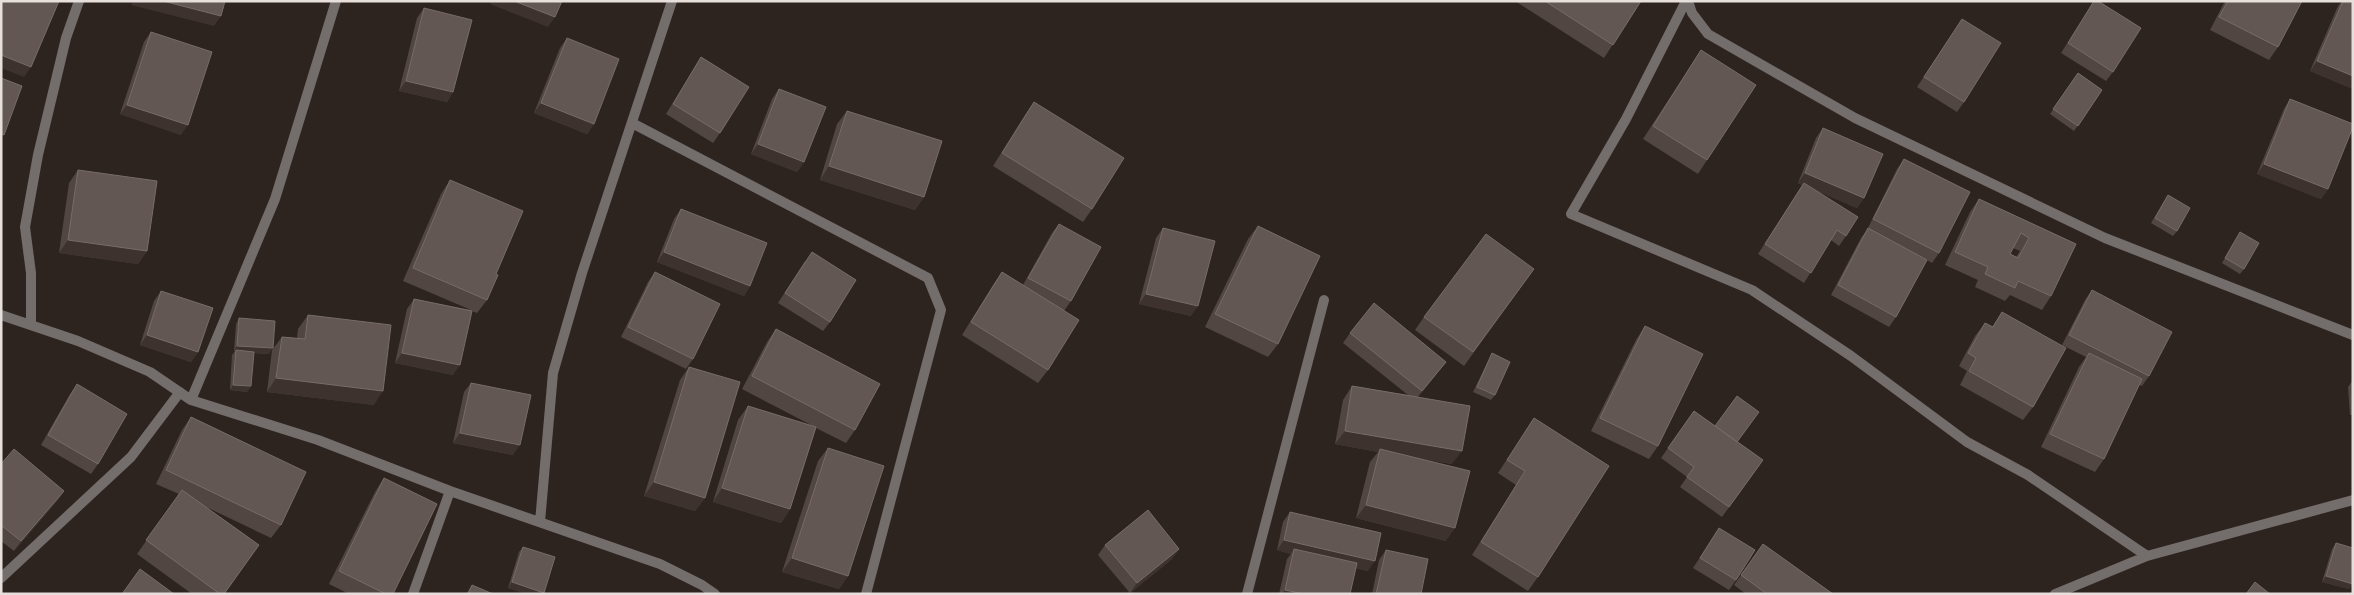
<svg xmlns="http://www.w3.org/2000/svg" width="2354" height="595" viewBox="0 0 2354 595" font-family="'PT Sans Narrow',sans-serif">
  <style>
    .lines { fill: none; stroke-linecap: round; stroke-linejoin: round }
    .street { stroke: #736d6b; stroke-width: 10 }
    .wall { fill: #524642; fill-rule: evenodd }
    .shaded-wall { fill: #3d322d }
    .building { fill: #625752; stroke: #776c68; fill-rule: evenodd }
  </style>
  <rect width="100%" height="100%" fill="#2e241f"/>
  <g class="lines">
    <path class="street" d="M1686,1l-60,118 -55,95 181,76 99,66 116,86 61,33 119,81
      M1688,1l4,12 16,21 147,84 250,120 248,97
      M632,123l296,155 13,32 -75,284
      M1,315l77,26 72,31 41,28 127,40 132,51 210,73 42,21 13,9
      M31,325v-52l-6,-46 13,-72 28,-117 13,-37
      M191,400l84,-201 61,-198
      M540,522l13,-149 29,-100 90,-272
      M1,578l130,-121 49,-65
      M413,594l37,-103
      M1247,594l77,-294
      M2055,594l92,-38 206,-56"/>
  </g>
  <path class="wall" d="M1515,1h126l-37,57z
    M2094,1l19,71 -7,9 -45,-28z
    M2225,1h77l-24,46 -9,13 -59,-30z
    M2342,1h11v88l-43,-18 28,-65z
    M424,8l29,84 -6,10 -48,-11 18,-73z
    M1962,19l2,83 -7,10 -40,-25z
    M151,32l30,103 -61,-21 24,-72z
    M567,38l27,86 -7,10 -53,-21 26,-65z
    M1701,50l6,110 -9,14 -55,-35z
    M701,57l19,76 -7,10 -47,-29z
    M2078,73l24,17 -28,41 -24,-17z
    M779,89l25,73 -7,10 -46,-18 21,-55z
    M2290,99l38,90 -7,10 -64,-25 27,-65z
    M1034,102l58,107 -9,13 -90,-56 32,-51z
    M847,111l77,86 -9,13 -95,-30 17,-56z
    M1823,128l41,70 -7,10 -40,-17 29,45 -7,10 -8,-6 -27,43 -46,-29 44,-69 -4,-2 18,-45z
    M1904,159l35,94 -7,10 -5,-3 -31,57 -7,10 -58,-32 30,-57 6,-8 30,-61z
    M78,170l69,81 -9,13 -79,-11 10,-70z
    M450,180l46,94 -9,26 -10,13 -5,-2 -19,64 -58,-12 12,-54 7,-10 57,11 -68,-29 38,-87z
    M2168,195l9,36 -4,5 -22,-13z
    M1979,199l97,45 -25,52 -9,14 -32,-15 -5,6 -30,-14 3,-7 -33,-15 25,-53zM2013,248l7,3 -4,6 -6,-3z
    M681,209l69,77 -6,10 -87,-34 17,-43z
    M1059,224l12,77 -7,10 -16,59 -10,13 -76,-48 31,-50 9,-13 21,13 29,-52z
    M1258,226l20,118 -10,13 -63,-30 43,-88z
    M1163,228l28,88 -52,-12 17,-66z
    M2240,232l4,37 -4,5 -18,-11z
    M805,261l25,61 -7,9 -45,-28z
    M1534,269l-70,97 -49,-36 9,-13z
    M655,272l38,87 -7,10 -65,-32 27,-55z
    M2092,290l57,86 -7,10 -3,-1 -35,74 -9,13 -54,-25 38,-80 7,-10 -24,-12 23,-45z
    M161,291l37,61 -7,10 -51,-17 14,-44z
    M2002,312l31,95 -10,13 -63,-35 7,-14 -8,-5 16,-30 10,-13 7,4z
    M308,315l66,90 -107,-13 5,-42 10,-13 15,1 1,-9z
    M239,318l30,36 -15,-1 -3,33 -4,6 -17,-2 2,-35 3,-4h-1l2,-27z
    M1645,326l13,120 -9,13 -58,-28 45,-91z
    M776,329l79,101 -9,13 -30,-15 -26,81 -9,14 -68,-21 25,-82 10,-14 65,20 -71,-37 25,-47z
    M1350,333l96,29 -7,9 -21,26 34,67 -35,-6 29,83 -90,-23 14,-56 8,-10 -43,-8 8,-44 9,-14 56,9 -65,-52z
    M1492,353l3,42 -4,5 -18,-8 16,-33z
    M689,367l16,131 -10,13 -51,-15 36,-116z
    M2353,380v35h-3l-2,-28z
    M471,383l42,72 -60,-12 11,-51z
    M77,384l21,80 -7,10 -50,-29 29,-51z
    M1694,411l69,49 -41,57 -42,-30 7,-10 -26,-19z
    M191,417l90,108 -10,13 -65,-31 18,87h-32l-55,-40 42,-60 -23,-10 26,-54z
    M1534,418l4,159 -10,14 -56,-36 44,-70 -18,-12z
    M828,448l20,128 -9,13 -57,-17 36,-111z
    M1,464l63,27 -7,10 -43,50 -13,-10z
    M384,478l9,116h-44l-20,-10 46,-92z
    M1290,512l78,59 -12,-3 -6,26h-71l8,-35 4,-5 -14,-4 6,-28z
    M1719,528l17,52 -7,10 -36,-22z
    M2336,543l13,46 -27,-7 10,-33z
    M1763,544l70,50h-87l-12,-9z
    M1105,545l74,4 -7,10 -42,34 -32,-38z
    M523,547l21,46 -1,1h-16l-19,-6 11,-36z
    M1386,550l35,44h-49l7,-34z
    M472,585l21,9h-27z"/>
  <path class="shaded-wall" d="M133,1h30l58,15 -7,10 -83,-21z
    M492,1h22l41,16 -7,10 -58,-23z
    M1,55l30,12 -7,10 -23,-9z
    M2317,61l36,15v13l-43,-18z
    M406,81l47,11 -6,10 -48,-11z
    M541,103l53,21 -7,10 -53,-21z
    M127,105l61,20 -7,10 -61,-21z
    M758,144l46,18 -7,10 -46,-18z
    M2264,164l64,25 -7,10 -64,-25z
    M829,166l95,31 -9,13 -95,-30z
    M1805,173l59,25 -7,10 -59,-25z
    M68,240l79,11 -9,13 -79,-11z
    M664,252l86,34 -6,10 -87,-34z
    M1146,294l52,12 -7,10 -52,-12z
    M147,335l51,17 -7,10 -51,-17z
    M237,346l36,2 -4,6 -33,-3v-1l-1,1h-1z
    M402,353l58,12 -7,10 -58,-12z
    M1446,362l-7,9 -24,30 7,-10z
    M276,378l107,13 -9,14 -107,-13z
    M233,385l18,1 -4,6 -17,-2z
    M1345,431l117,20 -10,13 -73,-12 1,-3 -2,3 -43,-8z
    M460,433l60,12 -7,10 -60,-12z
    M654,482l51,16 -10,13 -51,-15z
    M722,488l68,21 -9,14 -68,-21z
    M64,491l-7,10 -43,50 7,-10z
    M1366,505l89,23 -9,13 -90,-23z
    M1284,540l91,21 -7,10 -75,-17 1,-5 -3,5 -14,-4z
    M1179,549l-7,10 -42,34 7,-10z
    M792,558l56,18 -9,13 -57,-17z
    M2326,576l27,8v1l-4,4 -27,-7z
    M512,582l32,11 -1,1h-16l-19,-6z
    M1285,590l18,4h-21z"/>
  <path class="building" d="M2,1h57l-28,66 -30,-12v-51z
    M163,1h62l-4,15z
    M514,1h48l-7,16z
    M1545,1h96l-28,44z
    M2094,1h4l43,27 -28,44 -45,-29z
    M2228,1h74l-24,46 -59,-30z
    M2343,1h10v75l-36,-15z
    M424,8l48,12 -19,72 -47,-11z
    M1962,19l39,24 -37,59 -40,-25z
    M151,32l61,20 -24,73 -61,-20z
    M567,38l52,21 -25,65 -53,-21z
    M1701,50l55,35 -49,75 -54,-34z
    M701,57l48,30 -29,46 -47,-29z
    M2078,73l24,17 -24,36 -25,-17z
    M1,78l21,8 -18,49 -3,-1z
    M779,89l47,18 -22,55 -46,-18z
    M2290,99l63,25v3l-25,62 -64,-25z
    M1034,102l90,56 -32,51 -90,-56z
    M847,111l95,30 -18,56 -95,-31z
    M1823,128l60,26 -19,44 -59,-25z
    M1904,159l66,33 -31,61 -66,-34z
    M78,170l79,11 -10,70 -79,-11z
    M450,180l73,31 -27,63 2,1 -11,25 -74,-32z
    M1804,183l54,34 -12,19 -9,-6 -26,43 -46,-29z
    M2168,195l22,13 -13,23 -22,-13z
    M1979,199l97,45 -25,52 -33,-15 -3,7 -30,-14 3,-7 -33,-15zM2021,233l8,5 -11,20 -8,-4z
    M681,209l86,34 -17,43 -86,-34z
    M1059,224l42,23 -30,54 -43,-23z
    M1258,226l62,30 -42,88 -63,-30z
    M1163,228l52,13 -17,65 -52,-12z
    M1868,228l59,32 -31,57 -58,-32z
    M2240,232l19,11 -15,26 -19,-11z
    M1486,234l48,35 -61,83 -49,-35z
    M812,252l44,28 -26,42 -45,-29z
    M655,272l65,32 -27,55 -65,-32z
    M1002,272l77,48 -31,50 -77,-48z
    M2092,290l80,42 -23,44 -80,-41z
    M161,291l52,17 -15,44 -51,-17z
    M414,299l58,12 -12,54 -58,-12z
    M1374,303l72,59 -24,29 -72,-58z
    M2002,312l64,36 -33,59 -64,-36 7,-13 -8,-5 17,-30 8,4z
    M308,315l83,10 -8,66 -107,-13 6,-41 23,2z
    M239,318l36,3 -2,27 -36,-2z
    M1645,326l58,28 -45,92 -58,-28z
    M776,329l104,55 -25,46 -103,-54z
    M236,350l18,2 -3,34 -18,-1z
    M1492,353l18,9 -15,33 -18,-8z
    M2089,353l53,26 -38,80 -54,-25z
    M689,367l51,15 -35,116 -51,-16z
    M471,383l60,12 -11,50 -60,-12z
    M77,384l50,30 -29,50 -50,-29z
    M1352,386l118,20 -8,45 -117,-20z
    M1737,396l22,16 -22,30 -22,-16z
    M748,406l68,21 -26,82 -68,-21z
    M1694,411l69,49 -34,47 -42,-30 7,-10 -26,-19z
    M191,417l115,55 -25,53 -115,-55z
    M1534,418l75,48 -71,111 -57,-35 44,-71 -18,-11z
    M828,448l56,18 -36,110 -56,-18z
    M14,449l50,42 -43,50 -20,-16v-61z
    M1380,449l90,22 -15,57 -89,-23z
    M384,478l53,26 -44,90h-7l-47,-23z
    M182,490l77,55 -35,49h-4l-74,-54z
    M1148,510l31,39 -42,34 -32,-38z
    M1290,512l91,21 -6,28 -91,-21z
    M1719,528l36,22 -19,30 -36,-22z
    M2336,543l17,5v36l-27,-8z
    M1763,544l70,50h-66l-26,-19z
    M523,547l32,10 -11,36 -32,-11z
    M1294,549l63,14 -7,31h-47l-18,-4z
    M1386,550l42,9 -7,35h-45z
    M140,569l34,25h-52z
    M2255,582l15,12h-24z
    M472,585l21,9h-25z"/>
  <rect width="2354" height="595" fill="none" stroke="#e6dfdc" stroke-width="5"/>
</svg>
